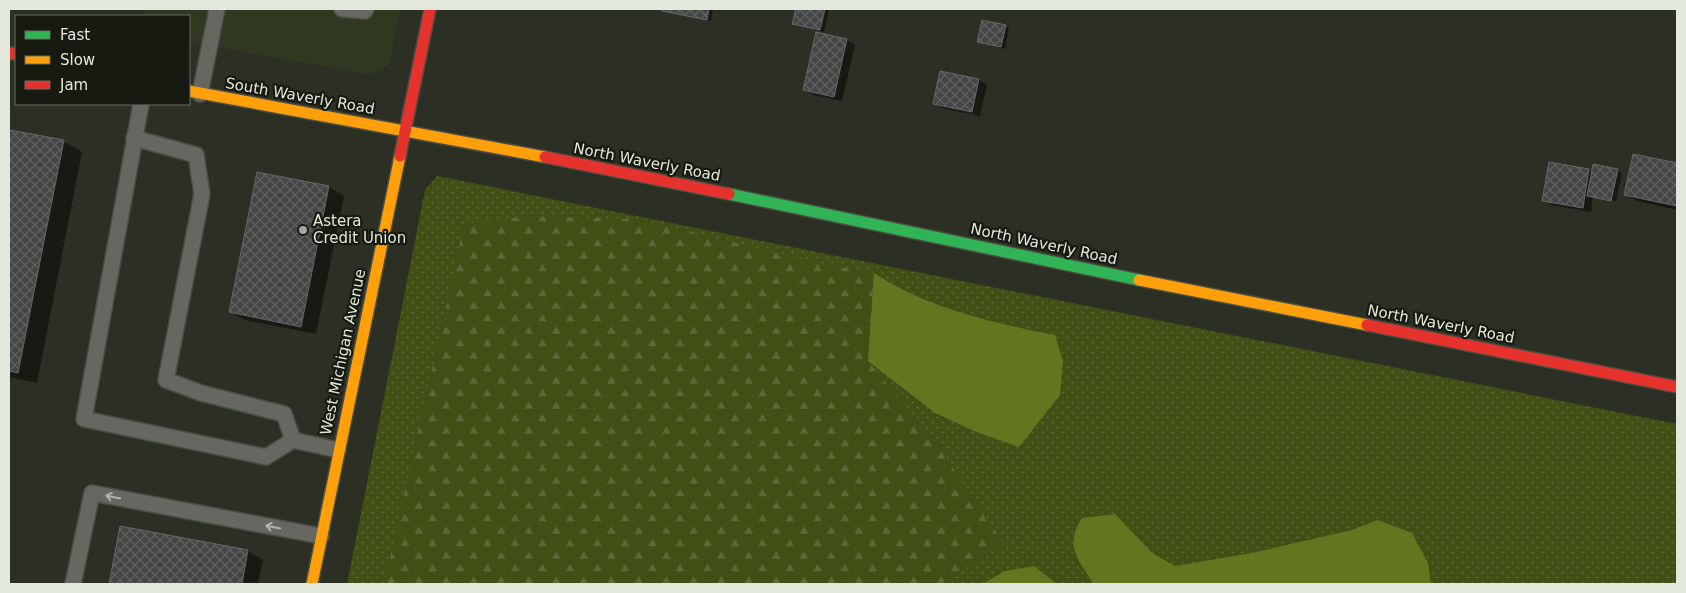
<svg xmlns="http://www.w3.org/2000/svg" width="1686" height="593" viewBox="0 0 1686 593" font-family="'DejaVu Sans',sans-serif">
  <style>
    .built { fill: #313821 }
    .grass { fill: url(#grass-dots) }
    .forest { fill: url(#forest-firs) }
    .water { fill: #62761f }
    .shadow { fill: #0007 }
    .building { fill: url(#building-cross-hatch); stroke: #656867 }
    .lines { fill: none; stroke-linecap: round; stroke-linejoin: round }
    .lane-casing { stroke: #494d43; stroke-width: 18 }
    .fast-casing { stroke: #494d43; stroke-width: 14 }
    .slow-casing { stroke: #494d43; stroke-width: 14 }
    .jam-casing { stroke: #494d43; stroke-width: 14 }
    .lane { stroke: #656760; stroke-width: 15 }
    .fast { stroke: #30b455; stroke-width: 11 }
    .slow { stroke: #ff9f0a; stroke-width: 11 }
    .jam { stroke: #e5322d; stroke-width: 11 }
    .oneway { stroke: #b1b4aa }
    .poi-dot { fill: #a3a79c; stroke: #171a11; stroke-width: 2 }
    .labels { text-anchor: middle; stroke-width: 4.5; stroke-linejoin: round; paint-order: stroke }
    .street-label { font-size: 15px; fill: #e3e8dc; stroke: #171a11 }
    .poi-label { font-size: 15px; fill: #e3e8dc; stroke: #171a11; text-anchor: start }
  </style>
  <defs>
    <pattern id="grass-dots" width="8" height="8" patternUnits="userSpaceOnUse" patternTransform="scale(1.25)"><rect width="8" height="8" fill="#414e14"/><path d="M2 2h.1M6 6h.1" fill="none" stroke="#5c6836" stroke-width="1.8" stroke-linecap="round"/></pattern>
    <pattern id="forest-firs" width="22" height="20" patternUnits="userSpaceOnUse" patternTransform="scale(1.25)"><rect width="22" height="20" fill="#414e14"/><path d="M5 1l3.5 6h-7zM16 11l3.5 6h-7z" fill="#5c6836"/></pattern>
    <pattern id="building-cross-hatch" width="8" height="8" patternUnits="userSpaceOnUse" patternTransform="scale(1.25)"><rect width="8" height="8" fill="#434644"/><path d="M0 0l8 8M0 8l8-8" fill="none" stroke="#5e615e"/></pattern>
  </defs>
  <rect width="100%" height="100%" fill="#2c2f24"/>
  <path class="built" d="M147,9h253l-11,56 -18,10 -182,-33v-26h-44z"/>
  <path class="grass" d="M437,176l1240,248v160h-1330l78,-394z"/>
  <path class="forest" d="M524,216l113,3 188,45 49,9 -6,88 67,80 69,103 -64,40h-556l80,-360z"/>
  <path class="water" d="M874,273c53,35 119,50 181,62l8,26 -3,34 -41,52 -45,-16 -39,-18 -67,-52z
    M1115,514l37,39 23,13 77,-13 100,-23 26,-10 34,13 16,30 3,21h-337c-16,-24 -30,-38 -12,-66z
    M1034,566l23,18h-75l23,-13z"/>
  <path class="shadow" d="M662,9h51l-2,12 -43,-9z
    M797,9h32l-5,23 -30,-8z
    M1005,26l4,2 -4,21 -26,-7z
    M846,40l9,5 -13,56 -29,-6 -8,-5z
    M941,72l38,8 8,5 -7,31 -38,-8 -8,-5z
    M11,131l52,10 19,11 -45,231 -28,-6v-234z
    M1634,155l43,9v46l-40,-9 -12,-7z
    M1589,170l4,3 25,-3 4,3 -6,28 -23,-5 -2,16 -39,-7 -8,-5z
    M329,187l15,9 -28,138 -71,-14 -15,-8z
    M121,528l127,23 15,9 -5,24h-148z"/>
  <path class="building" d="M661,9h48l-2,11 -45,-9z
    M796,9h29l-5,21 -28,-6z
    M982,20l24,5 -5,22 -24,-5z
    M816,32l31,7 -13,58 -31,-7z
    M940,71l39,8 -7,33 -39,-8z
    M10,130l54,10 -46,233 -9,-2v-234z
    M1633,154l44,9v43l-53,-11z
    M1549,162l40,7 -6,39 -41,-7z
    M1593,164l25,5 -7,32 -24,-5z
    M257,172l72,14 -28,141 -72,-15z
    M120,526l128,24 -6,34h-133z"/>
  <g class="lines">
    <g class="lane-casing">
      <path id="lane" d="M342,9l23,2 1,-2
        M200,94l17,-85
        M141,104l-57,315 182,38 27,-17 45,10
        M134,138l62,17 6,39 -36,186 35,13 83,21 9,26
        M73,584l19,-91 229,43"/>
    </g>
    <g class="fast-casing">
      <path id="fast" d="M729,194l410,86"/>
    </g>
    <g class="slow-casing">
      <path id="slow" d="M189,91l356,66
        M1139,280l228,45
        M312,584l88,-428"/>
    </g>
    <g class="jam-casing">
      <path id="jam" d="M9,53l7,1
        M400,156l30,-147
        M545,157l184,37
        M1367,325l310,62"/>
    </g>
    <use href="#lane" class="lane"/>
    <use href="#fast" class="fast"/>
    <use href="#slow" class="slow"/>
    <use href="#jam" class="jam"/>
  </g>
  <defs><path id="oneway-shaft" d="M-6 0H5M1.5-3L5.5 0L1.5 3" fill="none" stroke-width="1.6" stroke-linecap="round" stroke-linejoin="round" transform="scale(1.25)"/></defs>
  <g class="oneway">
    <use href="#oneway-shaft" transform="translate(113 497) rotate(-169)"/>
    <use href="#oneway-shaft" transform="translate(273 527) rotate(-169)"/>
  </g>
  <circle class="poi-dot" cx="303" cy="230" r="5"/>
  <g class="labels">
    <g class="street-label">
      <text transform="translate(300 96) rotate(10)" y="5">South Waverly Road</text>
      <text transform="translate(647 162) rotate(11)" y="5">North Waverly Road</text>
      <text transform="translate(1044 244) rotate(12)" y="5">North Waverly Road</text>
      <text transform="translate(1441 324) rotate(11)" y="5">North Waverly Road</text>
      <text transform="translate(343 352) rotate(-78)" y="5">West Michigan Avenue</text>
    </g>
    <g class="poi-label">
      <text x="313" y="226">Astera<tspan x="313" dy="17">Credit Union</tspan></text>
    </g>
  </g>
  <rect width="1686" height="593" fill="none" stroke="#e3e8dc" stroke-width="20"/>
  <rect x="15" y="15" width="175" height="90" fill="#171a11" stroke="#696c62"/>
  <rect x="25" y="31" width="25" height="8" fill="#30b455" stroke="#696c62"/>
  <text x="60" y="40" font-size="15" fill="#e3e8dc">Fast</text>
  <rect x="25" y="56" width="25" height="8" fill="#ff9f0a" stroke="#696c62"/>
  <text x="60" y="65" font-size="15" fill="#e3e8dc">Slow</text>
  <rect x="25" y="81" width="25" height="8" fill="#e5322d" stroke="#696c62"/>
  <text x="60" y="90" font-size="15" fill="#e3e8dc">Jam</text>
</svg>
